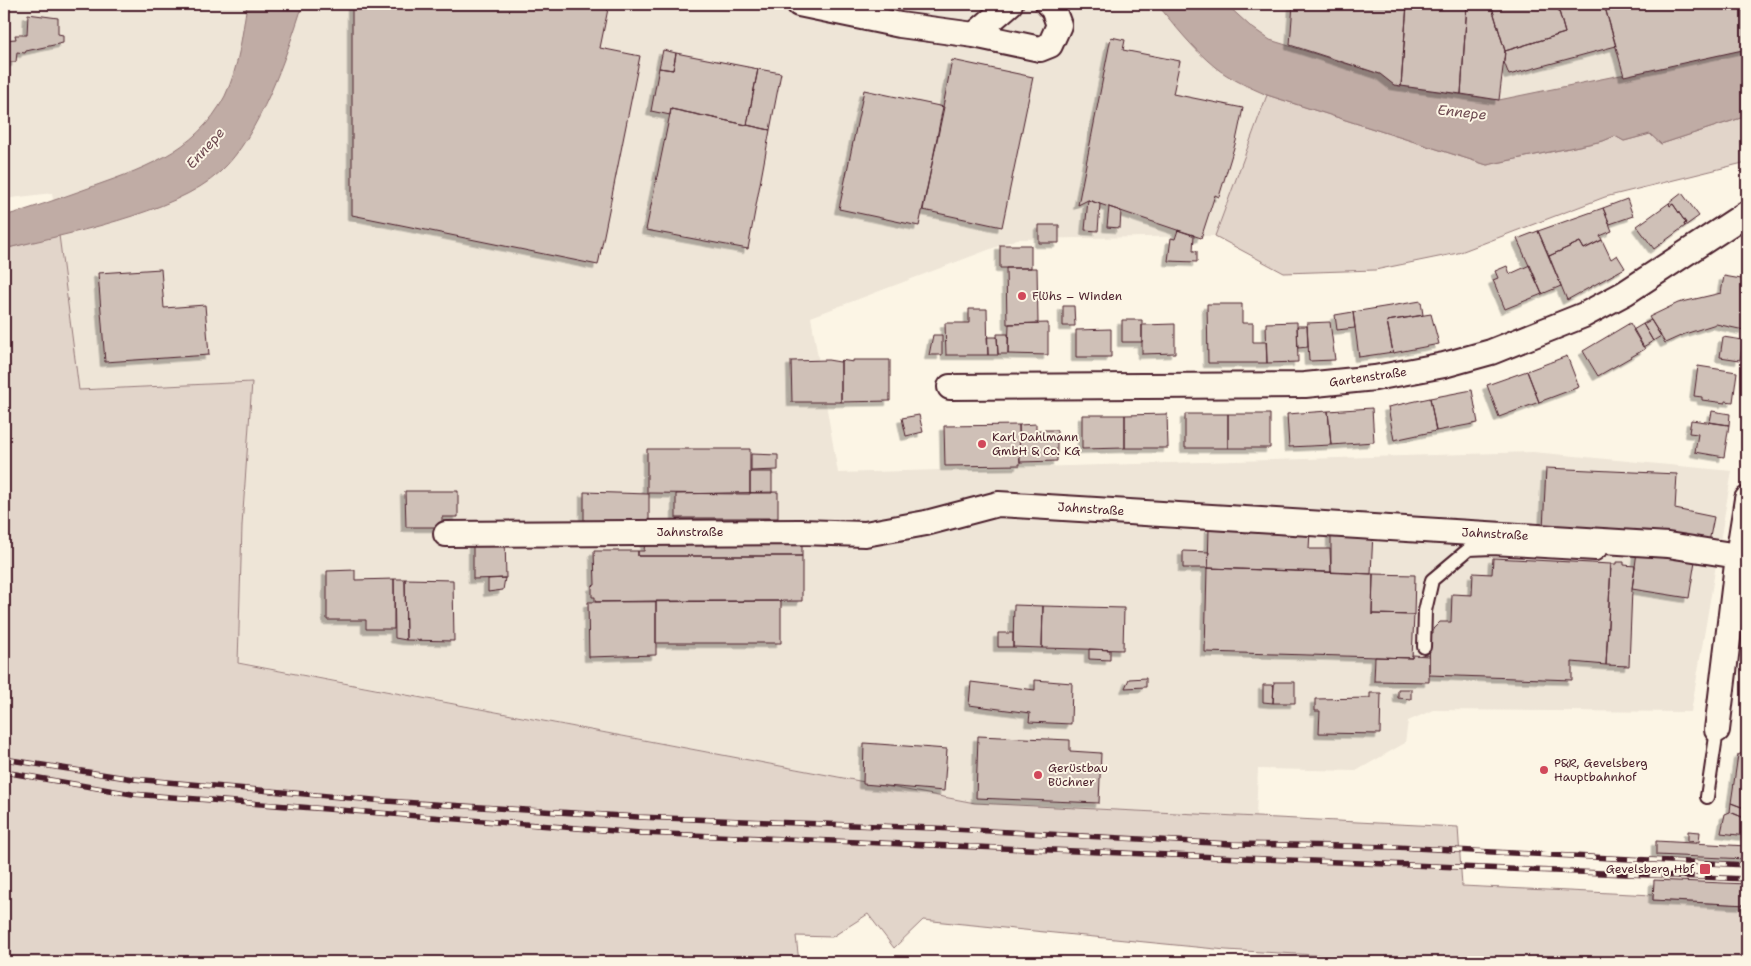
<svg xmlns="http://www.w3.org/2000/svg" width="1751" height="966" viewBox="0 0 1751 966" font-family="'Shantell Sans',sans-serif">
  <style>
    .built { fill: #eee5d7 }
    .green { fill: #e2d5ca; stroke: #967a7a }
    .water { fill: #c0aca5; stroke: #917474 }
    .building { fill: #cfc0b7; stroke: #4a1f2b; filter: url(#shadow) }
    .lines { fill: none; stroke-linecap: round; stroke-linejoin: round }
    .service-casing { stroke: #4a1f2b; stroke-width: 16 }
    .minor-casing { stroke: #4a1f2b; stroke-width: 28 }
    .service { stroke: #fcf5e5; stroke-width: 12 }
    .minor { stroke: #fcf5e5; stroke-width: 24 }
    .rail-casing { stroke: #4a1f2b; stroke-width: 5.5 }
    .rail { stroke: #fcf5e5; stroke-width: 4; stroke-dasharray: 11; stroke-linecap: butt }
    .poi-dot { fill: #d1495b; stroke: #fcf5e5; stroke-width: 2 }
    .labels { text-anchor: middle; stroke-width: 4; stroke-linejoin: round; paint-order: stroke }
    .poi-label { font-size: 12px; fill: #4a1f2b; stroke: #fcf5e5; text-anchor: start }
    .street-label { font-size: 12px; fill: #4a1f2b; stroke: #fcf5e5 }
    .water-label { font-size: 14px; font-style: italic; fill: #6d4950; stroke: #fcf5e5 }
  </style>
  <defs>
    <filter id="shadow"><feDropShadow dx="-4.5" dy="4.5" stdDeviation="0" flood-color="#0004"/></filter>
  </defs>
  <rect width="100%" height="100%" fill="#fcf5e5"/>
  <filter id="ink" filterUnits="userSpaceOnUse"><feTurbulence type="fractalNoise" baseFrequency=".02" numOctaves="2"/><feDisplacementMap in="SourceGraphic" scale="10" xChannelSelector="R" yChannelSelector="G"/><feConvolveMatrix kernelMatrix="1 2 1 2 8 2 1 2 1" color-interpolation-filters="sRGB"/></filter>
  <g filter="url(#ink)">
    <path class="built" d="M4,4h1743v112l-480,-21 -52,141 -198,3 -206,78 27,156 695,-21 199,19 -41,241 -258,-2 -25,11 -3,22 -49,28 -98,-2 -2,48 -281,-14 -737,-141 4,-136 9,-144 -172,8 -27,-197 -48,6z"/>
    <path class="green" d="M1267,95l220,70 116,-24 12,-5 9,5 26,-7 11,10 86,-28v46l-142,35 -147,56 -83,17 -91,3 -69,-37z
      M59,235l20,155 173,-8 -10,144 -4,137 737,140 483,24 4,59 191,9v5l94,5v57h-308l-213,-12 -303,-30 -29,28 -26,-34 -36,23 -36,-1 3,26h-795v-713z"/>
    <path class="water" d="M247,4h56c-16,50 -44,133 -83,168 -46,42 -155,62 -216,77v-33c27,-7 53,-17 79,-26 56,-20 113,-37 142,-94 14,-29 17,-61 22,-92z
      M1157,4h69l24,22 20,14 110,34 14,11 105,15 248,-51v67l-86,28 -11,-10 -26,7 -9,-5 -12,5 -116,24 -220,-70c-18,-8 -37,-16 -52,-28 -22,-18 -40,-41 -58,-63z"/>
    <path class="building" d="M352,4h257l-9,44 40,8 -42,209 -246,-50z
      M1293,4h114l-6,82 -7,-1 -14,-11 -90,-29z
      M1407,4h60l-6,90 -60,-8z
      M1467,4h24l14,47 -6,49 -38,-6z
      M1491,4h66l8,29 -60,18z
      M1557,4h47l12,42 -107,29 -5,-13 1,-11 60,-18z
      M1604,4h143v45l-123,27z
      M4,10h1l1,30h-2z
      M28,14l30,4v16l5,1v8l-37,8 -1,2 -8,-1 -1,10h-12v-22l12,-1 -1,-4h12z
      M1111,37l14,3 -2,10 57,11 -7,33 70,14 -7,33 -17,56 -4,-2 -14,43 -113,-38 -10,5z
      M663,50l13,3 -3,17 -14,-2z
      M676,53l82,16 -11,56 -76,-16 -1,6 -19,-4 8,-43 14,2z
      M952,60l81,17 -31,150 -79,-17z
      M758,69l23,4 -11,57 -23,-5z
      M864,90l80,17 -25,119 -80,-17z
      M671,109l99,21 -22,119 -102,-19z
      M1682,193l17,23 -14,10 -1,-2 2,-1 -13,-19 -3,2 -1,-3z
      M1627,199l6,17 -23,8 -7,-16z
      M1088,200l12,4 -2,27 -13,-1z
      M1669,203l1,3 3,-2 13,19 -2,1 1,2 -31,23 -17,-23z
      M1109,207l12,4 -1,17 -13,-1z
      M1603,208l9,23 -12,5 2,4 -18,9 -4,-7 -31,14 -11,-25z
      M1039,225h20v18h-20z
      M1178,230l16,5 -1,16h4v11l-29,-1 3,-23 4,1z
      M1538,231l23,55 -19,8 -25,-55z
      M1602,240l9,19 6,-4 8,13 -58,32 -18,-44 31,-14 4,7z
      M1000,245h31v23h-31z
      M1530,265l12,29 -37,15 -12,-29 5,-2 -3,-7 12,-5 3,8z
      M1006,268h31l1,55 -31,1z
      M161,269l3,39 41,-3 4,50 -104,7 -7,-89z
      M1724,276l23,4v32l-3,18 -28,-6 -31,10 -20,9 -16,-26 29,-14 43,-10z
      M1421,301l2,14 -36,6 6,31 -34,5 -6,-45z
      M1207,304h35v19h11v19h13l1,21h-59z
      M1063,306h11l1,20h-12z
      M969,309h18l1,46h-42l-1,-32h24z
      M1353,312l2,16 -18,2 -2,-15z
      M1431,314l8,30 -46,9 -6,-32z
      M1122,320h20v22h-20z
      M1651,320l10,16 -8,5 -10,-17z
      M1297,322l1,40 -31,1 -1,-40z
      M1330,322l5,38 -26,1 -2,-38z
      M1048,323v32l-40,-1 1,-30z
      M1630,323l15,26 -47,27 -15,-25z
      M1175,324v29l-33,1v-29z
      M1643,324l10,17 -10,6 -10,-17z
      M1297,326h10l1,21 -10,1z
      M1111,329v28h-35v-27z
      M997,334h11v20h-10z
      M933,335h9v20h-13z
      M987,337h10l1,18h-10z
      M1723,337l20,3 -3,20 -20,-3z
      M1567,356l12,31 -40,15 -12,-31z
      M828,360l12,2 1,-2v42h-49l-1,-41z
      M841,360l12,2v-2h37v41l-49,1z
      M1698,366l39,6 -4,30 -8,-1v2l-23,-3v-3l-8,-1z
      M1527,371l12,31 -40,15 -12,-32z
      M1472,390l6,33 -42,8 -6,-33z
      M1430,398l6,33 -42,9 -6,-33z
      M1372,408l2,34 -43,3 -3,-34z
      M1328,411l3,34 -42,2 -2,-33z
      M1712,411l18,3 -1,11 -19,-3z
      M1167,414l1,34h-43v-33z
      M1185,414h43v34h-43z
      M1228,414h42v34h-42z
      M919,415l4,17 -17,4 -4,-18z
      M1082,415h43v33l-43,1z
      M1691,420l38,5 -5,32 -29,-5 3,-18 -9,-1z
      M1036,424v6h21v31l-37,1 -1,-37z
      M1019,425l1,40 -75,1 -1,-40z
      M647,449h103v45l-103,-1z
      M751,454l27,1v15l-27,1z
      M1546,468l131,6 -2,35 39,8 -5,25 -166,-13z
      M750,472h22v21h-22z
      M405,491h53v26h-16v10h-36z
      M584,492l65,2v34l-65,-2z
      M778,492v26h-102v-24z
      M1209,528l101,3 -1,18h21l1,23 -123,-4z
      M1331,530l42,2 -2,42 -40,-2z
      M505,538l1,40 -33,1v-40z
      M645,540h157v16h-164v-5h6z
      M594,551h44v5h164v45l-207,1v-5h-3v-11l3,-1z
      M1183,551l26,1 -1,16h-25z
      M1637,552l58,9 -6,37 -57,-9z
      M1493,558l118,6 -5,101 -34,-3v18l-143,-5 1,-42h3v-4l7,-7h11l1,-28 20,1 1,-22 19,1z
      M1616,562h8v3l11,1 -3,23 -3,77 -23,-1 5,-101h5z
      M1207,568l166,6 -1,40 42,1 -2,43 -207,-6z
      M355,570v10l39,-1v50h-28v-9h-39v-49z
      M1373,574l42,1 -1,40 -42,-1z
      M505,578l-2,12 -15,2v-13z
      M394,579h11l1,61 -11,-2z
      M405,579l48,1 1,61 -48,-1z
      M656,601h125v42h-125z
      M656,601v54l-67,2 -1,-55z
      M1014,605l29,1 -1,42 -29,-1z
      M1043,606l81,2 -1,42 -81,-2z
      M998,633h15v14h-15z
      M1089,649l21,1v10l-21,-1z
      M1412,655l17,1v26l-55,-1 1,-24 37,1z
      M1146,678v9l-21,1 4,-9z
      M1035,680l37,3 -1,41 -42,-2 1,-9 -61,-8 2,-23 64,8z
      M1274,682h21v21h-22z
      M1263,685h11l-1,18 -10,-1z
      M1398,689h13v10l-13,-1z
      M1370,693h11l-1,41 -61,-1 1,-22h-5v-12l55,-1z
      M978,736l92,4v11l31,2 -2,50 -123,-5z
      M864,743l83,6 -3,42 -81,-7z
      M1744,752l3,2v55l-16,-6 7,-48z
      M1731,803l16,6v10l-17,-7z
      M1730,812l17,7v17l-26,-3 4,-19z
      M1688,831l12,1 -1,10 -11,-1z
      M1656,841l91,5v13l-91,-4z
      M1654,880l93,4v21l-94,-5z"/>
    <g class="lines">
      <g class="service-casing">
        <path id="service" d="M1424,647l1,-36 7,-31 37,-31 23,-1 104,6 5,-4 1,-10
          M1707,797l10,-67"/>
      </g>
      <g class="minor-casing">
        <path id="minor" d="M799,4l101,21 74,10 66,14 10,-4 9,-20 -6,-16 -5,-5
          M974,35l36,-31
          M950,387l355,-2 70,-7 69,-13 47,-13 93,-37 41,-22 122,-80
          M446,534l354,-2 65,2 61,-11 72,-19 670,41 70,11
          M1717,730l21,-174 9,-57"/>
      </g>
      <use href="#service" class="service"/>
      <use href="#minor" class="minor"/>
      <g class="rail-casing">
        <path id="rail" d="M4,759l129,20 252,22 253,16 295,11 299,16 163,3 352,18
          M4,772l128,22 509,39 1106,46"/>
      </g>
      <use href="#rail" class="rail"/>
    </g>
  </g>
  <g class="poi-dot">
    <circle cx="1022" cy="296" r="5"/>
    <circle cx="982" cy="444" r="5"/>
    <circle cx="1544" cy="770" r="5"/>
    <circle cx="1038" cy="775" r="5"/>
    <rect x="1699" y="863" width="12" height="12" rx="2.5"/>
  </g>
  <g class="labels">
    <g class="poi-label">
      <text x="1032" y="300">Flühs – Winden</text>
      <text x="992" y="441">Karl Dahlmann<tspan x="992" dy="14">GmbH &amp; Co. KG</tspan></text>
      <text x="1554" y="767">P&amp;R, Gevelsberg<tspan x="1554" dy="14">Hauptbahnhof</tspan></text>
      <text x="1048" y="772">Gerüstbau<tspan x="1048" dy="14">Büchner</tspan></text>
      <text x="1694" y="873" text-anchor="end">Gevelsberg Hbf</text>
    </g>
    <g class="street-label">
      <text transform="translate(1368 377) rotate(-8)" y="4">Gartenstraße</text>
      <text transform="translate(1091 509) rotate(4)" y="4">Jahnstraße</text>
      <text x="690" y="536">Jahnstraße</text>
      <text transform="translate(1495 534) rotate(3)" y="4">Jahnstraße</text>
    </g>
    <g class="water-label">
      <text transform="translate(1462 112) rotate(6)" y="5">Ennepe</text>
      <text transform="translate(205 148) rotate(-48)" y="5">Ennepe</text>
    </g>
  </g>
  <rect width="1751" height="966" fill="none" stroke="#fcf5e5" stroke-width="20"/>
  <rect x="10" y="10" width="1731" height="946" fill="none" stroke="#4a1f2b" stroke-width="2" filter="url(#ink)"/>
</svg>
